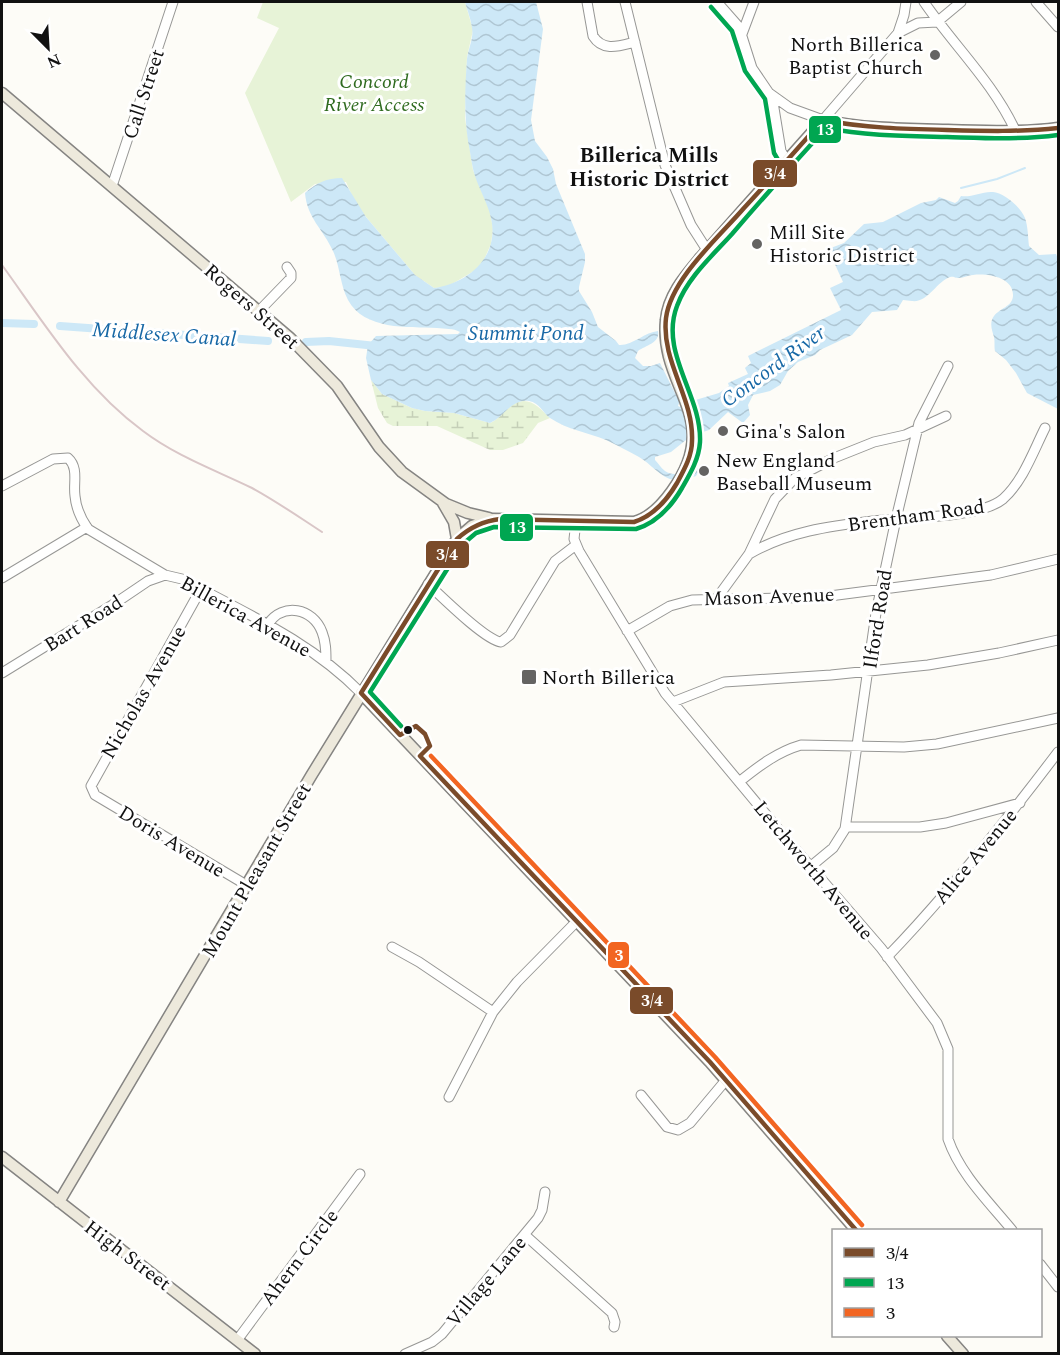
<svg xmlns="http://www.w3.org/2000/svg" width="1060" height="1355" viewBox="0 0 1060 1355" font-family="Spectral,serif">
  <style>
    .green { fill: #e7f3d7 }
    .wetland { fill: url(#wetland-marsh) }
    .water { fill: url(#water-waves) }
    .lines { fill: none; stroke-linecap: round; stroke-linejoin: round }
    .stream { stroke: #cde8f7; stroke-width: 2 }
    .canal { stroke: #cde8f7; stroke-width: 8 }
    .minor-casing { stroke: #979795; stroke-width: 11 }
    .major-casing { stroke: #858482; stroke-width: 13 }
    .minor { stroke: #fffffe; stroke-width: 9 }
    .major { stroke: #ede9dc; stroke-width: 10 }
    .rail { stroke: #d9c6c7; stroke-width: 2 }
    .bus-1-casing { stroke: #fff; stroke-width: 9 }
    .bus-2-casing { stroke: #fff; stroke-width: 9 }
    .bus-3-casing { stroke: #fff; stroke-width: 9 }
    .bus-1 { stroke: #7a4b2a; stroke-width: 4.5 }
    .bus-2 { stroke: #00a651; stroke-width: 4.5 }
    .bus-3 { stroke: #f26522; stroke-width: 4.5 }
    .poi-dot { fill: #646362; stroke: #fff; stroke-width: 2 }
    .bus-dot { fill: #111; stroke: #fff; stroke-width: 2 }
    .labels { text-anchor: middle; stroke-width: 6; stroke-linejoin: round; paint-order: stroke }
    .poi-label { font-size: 20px; fill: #111; stroke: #fff; text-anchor: start }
    .park-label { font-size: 20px; font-style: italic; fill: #2f6b1f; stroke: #fff }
    .street-label { font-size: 20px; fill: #111; stroke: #fff }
    .neighbourhood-label { font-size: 21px; font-weight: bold; fill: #111; stroke: #fff }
    .water-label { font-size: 21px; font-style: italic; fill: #1768a6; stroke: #fff }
    .line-badge { stroke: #fff; stroke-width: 2 }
    .badge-label { font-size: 16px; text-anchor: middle; font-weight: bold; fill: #fff }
  </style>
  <defs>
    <pattern id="wetland-marsh" width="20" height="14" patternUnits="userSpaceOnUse" patternTransform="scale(1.5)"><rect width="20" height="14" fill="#e7f3d7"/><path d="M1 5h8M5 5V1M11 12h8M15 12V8" fill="none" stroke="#c5cfb8"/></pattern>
    <pattern id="water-waves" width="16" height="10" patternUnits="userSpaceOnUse" patternTransform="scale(1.5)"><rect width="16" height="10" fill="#cde8f7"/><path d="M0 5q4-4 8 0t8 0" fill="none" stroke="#afc6d3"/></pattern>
  </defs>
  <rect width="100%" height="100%" fill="#fdfcf7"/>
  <path class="green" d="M263,2h202l8,28 -6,27 -2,61 8,52 17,41 3,18 -2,15 -8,18 -9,9 -27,16 -13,1 -19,-13 -49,-58 -12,-17 -8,-18 -31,2 -24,18 -46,-109 34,-65 -22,-10z"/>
  <path class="wetland" d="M371,380l11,14 30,14 13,3 29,2 36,10c9,-4 12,-10 19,-16 18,-14 29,-1 41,11l-12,5 -15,20 -20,7h-13l-53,-24h-44l-6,-3 -9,-15z"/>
  <path class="water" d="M465,2h71l7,27 -12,91 4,21 12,16 6,12 3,15 29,70v8l-6,25v4l13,21 6,15 18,14 3,4c13,1 26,-13 39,-14 2,12 -11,14 -20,20l-3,7 8,8h8l9,-3 17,34 3,3 -2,6 2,1 2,-3 37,-11 10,-7 -1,-3 20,-9 -3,-6 6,-5 -3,-7 93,-46 -11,-22 13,-6 -15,-33 16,-6 20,-19 19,-2 38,-19 15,-3 3,-3 16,6 3,-2 3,-5c10,2 21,-5 32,-4 11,1 28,15 32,26 3,8 3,20 4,28l10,9 17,-1 2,5v150l-31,-16 -11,-20 -10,-13 -11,-9c-1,-4 0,-10 -1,-14 -2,-7 -5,-14 0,-21 6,-8 18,-9 19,-20 1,-19 -26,-23 -40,-21 -5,0 -9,3 -14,3 -5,0 -4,-2 -9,-1 -13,4 -22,26 -38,24 -3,0 -6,-1 -9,-1l-6,10 -25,2 -20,23 -32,15 -5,5 -17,7 -10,9 -8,14 -10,6 -17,4 -5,10 2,10 -7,8 -15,-11 -19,18 -18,6 -20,16 -16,5v3c3,3 6,8 10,11 8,6 26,3 33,-3l2,1 -4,7c-6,2 -16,5 -22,4 -13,-2 -24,-17 -35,-23 -11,-6 -22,-12 -33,-17 -19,-8 -38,-10 -56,-22 -8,-6 -10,-15 -21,-17 -17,-3 -25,16 -39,22l-36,-10 -29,-2 -13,-3 -30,-14 -11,-14 -5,-22 2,-13 8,-9 82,-2 2,-2c-7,-4 -15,-3 -23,-4 -29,-1 -73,2 -89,-28 -8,-15 -8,-34 -15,-49 -10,-22 -26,-33 -28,-58 11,-10 22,-15 37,-15l24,39 49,58 19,13c25,-3 51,-20 57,-45 7,-28 -12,-49 -18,-74 -2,-9 -3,-19 -5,-28 -4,-27 -3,-54 -1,-82 1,-10 7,-21 5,-31 -1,-9 -5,-18 -7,-26z"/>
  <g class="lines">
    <path class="stream" d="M961,188l36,-9 28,-11"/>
    <path class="canal" d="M2,323l32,1
      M60,326l208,15
      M306,342l23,-1 47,5"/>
    <g class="minor-casing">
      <path id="minor" d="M587,2l6,34c10,16 26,10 42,6
        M625,2l40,163 26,60 16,25
        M717,2l22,25 13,41 17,25 21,15 33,12 75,-87 20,-10 19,-1 24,-20
        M924,2c30,44 69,80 92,130
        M1036,2l22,25
        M898,33l6,-18 2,-13
        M742,34l12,-32
        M772,96l9,55 6,10
        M112,186l61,-184
        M259,311l32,-33v-5l-4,-6
        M2,486l51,-27 15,-1c11,10 5,25 7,38 1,12 6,23 13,33l77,46 17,4c63,34 128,62 179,114
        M576,521l-2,18 5,12 86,142 119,143 97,112 56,75 11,26v90c12,35 41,63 64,91
        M749,554c38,-22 80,-28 124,-33 31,-4 106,-2 130,-22 20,-18 30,-47 42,-71
        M2,578l85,-51
        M428,584c14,13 57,56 73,58l9,-7 45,-74 21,-16
        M201,589l-110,197 4,9 153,91
        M717,598l32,-44 26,-55 20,-21 39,-20 40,-16 31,-7 41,-19
        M268,624c15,-22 45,-16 54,8 4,10 4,19 4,29
        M627,631l43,-25 22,-6 130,-3 169,-22 67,-16
        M2,673l112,-69 34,-23 17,-6
        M673,702l51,-20 107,-7 97,-10 71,-12 59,-13
        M739,782c20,-16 38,-30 62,-37l103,2 33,-3 121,-26
        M846,827h74l26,-4 74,-20
        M810,867l23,-19 12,-19 31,-216 20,-94 23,-96 29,-57
        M392,947l27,15 74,50
        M887,957c61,-63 118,-135 171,-205
        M641,1095l26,32 11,3 12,-7 36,-43
        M449,1097l44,-85 24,-30 61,-62
        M525,1235l87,78 3,9 -1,5
        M1040,1264l18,23
        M238,1339l122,-165
        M405,1354l27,-12 10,-8 96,-116 4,-8 3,-18"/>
    </g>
    <g class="major-casing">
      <path id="major" d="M2,93l288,245 47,48 42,61 23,25 44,32 22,9 21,5
        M443,503l11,19 3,17
        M361,693l349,369 146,168
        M2,1157l253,197
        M59,1202l252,-426 146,-237 15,-13 21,-7 141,3c16,-4 28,-17 38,-31 53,-73 -13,-103 -6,-171 2,-25 20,-45 35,-63l122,-137c41,9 83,9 125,10 37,1 74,3 110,-2
        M947,1336l16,18"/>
    </g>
    <use href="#minor" class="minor"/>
    <use href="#major" class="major"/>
    <path class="rail" d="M2,265c42,58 82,123 141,166 33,25 72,39 109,57 24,13 47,29 70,44"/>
    <g class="bus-1-casing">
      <path id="bus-1" d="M856,1230l-146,-168 -290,-306 10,-10 -5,-12 -9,-8 -16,9 -39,-42 96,-154c13,-12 26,-18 43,-20l134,3c19,-6 33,-22 43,-39 7,-13 15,-27 15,-42 2,-43 -31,-79 -26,-123 5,-39 53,-81 78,-110 27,-29 53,-59 79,-88 41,8 82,9 124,10 37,1 74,2 111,-2"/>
    </g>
    <g class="bus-2-casing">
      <path id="bus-2" d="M711,7l21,24 13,40 20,28 9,54 7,12
        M401,726l-31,-34 93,-148 13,-11 18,-6 142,2c20,-6 35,-22 46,-41 8,-14 17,-29 18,-46 2,-47 -41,-89 -23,-136 10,-28 36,-51 55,-72 31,-36 62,-71 94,-106 40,8 80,8 121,9 37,1 74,3 111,-2"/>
    </g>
    <g class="bus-3-casing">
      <path id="bus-3" d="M431,756l284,301 147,168"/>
    </g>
    <use href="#bus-1" class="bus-1"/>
    <use href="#bus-2" class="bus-2"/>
    <use href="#bus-3" class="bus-3"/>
  </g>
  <g class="poi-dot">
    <circle cx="935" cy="55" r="6"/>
    <circle cx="757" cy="244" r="6"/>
    <circle cx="723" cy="431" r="6"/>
    <circle cx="704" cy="471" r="6"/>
    <rect x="521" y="669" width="16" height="16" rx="3"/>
  </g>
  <circle class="bus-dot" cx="408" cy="730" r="5"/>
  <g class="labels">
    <g class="poi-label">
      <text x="923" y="51" text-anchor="end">North Billerica<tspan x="923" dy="23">Baptist Church</tspan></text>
      <text x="769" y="239">Mill Site<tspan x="769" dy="23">Historic District</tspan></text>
      <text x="735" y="438">Gina's Salon</text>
      <text x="716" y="467">New England<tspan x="716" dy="23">Baseball Museum</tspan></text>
      <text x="542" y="684">North Billerica</text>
    </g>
    <g class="park-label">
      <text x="374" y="88">Concord<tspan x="374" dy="23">River Access</tspan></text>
    </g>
    <g class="street-label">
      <text transform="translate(143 94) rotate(-72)" y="7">Call Street</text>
      <text transform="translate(252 306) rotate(41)" y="7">Rogers Street</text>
      <text transform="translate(916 515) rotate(-8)" y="7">Brentham Road</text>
      <text transform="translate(769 596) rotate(-2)" y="7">Mason Avenue</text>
      <text transform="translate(246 616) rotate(29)" y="7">Billerica Avenue</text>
      <text transform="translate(877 619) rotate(-81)" y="7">Ilford Road</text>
      <text transform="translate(83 623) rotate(-32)" y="7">Bart Road</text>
      <text transform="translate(143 692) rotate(-60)" y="7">Nicholas Avenue</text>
      <text transform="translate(172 841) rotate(31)" y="7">Doris Avenue</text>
      <text transform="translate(975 856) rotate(-50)" y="7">Alice Avenue</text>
      <text transform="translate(256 870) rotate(-60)" y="7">Mount Pleasant Street</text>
      <text transform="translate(814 870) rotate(50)" y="7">Letchworth Avenue</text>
      <text transform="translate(128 1255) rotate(37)" y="7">High Street</text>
      <text transform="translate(299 1257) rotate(-53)" y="7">Ahern Circle</text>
      <text transform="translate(486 1281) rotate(-50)" y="7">Village Lane</text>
    </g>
    <g class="neighbourhood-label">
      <text x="649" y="162">Billerica Mills<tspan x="649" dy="24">Historic District</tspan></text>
    </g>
    <g class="water-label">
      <text x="526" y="340">Summit Pond</text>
      <text transform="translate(164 334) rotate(4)" y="7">Middlesex Canal</text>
      <text transform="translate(773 366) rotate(-36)" y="7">Concord River</text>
    </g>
  </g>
  <g class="line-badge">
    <rect x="808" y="115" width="34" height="29" rx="6" fill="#00a651"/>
    <rect x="752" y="159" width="46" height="29" rx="6" fill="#7a4b2a"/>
    <rect x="499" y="513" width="35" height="29" rx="6" fill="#00a651"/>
    <rect x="425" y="540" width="45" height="29" rx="6" fill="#7a4b2a"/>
    <rect x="607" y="941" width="23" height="28" rx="6" fill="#f26522"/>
    <rect x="629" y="986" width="45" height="29" rx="6" fill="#7a4b2a"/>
  </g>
  <g class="badge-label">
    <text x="825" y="135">13</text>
    <text x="775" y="179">3/4</text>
    <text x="517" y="533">13</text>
    <text x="447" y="560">3/4</text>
    <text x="619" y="961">3</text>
    <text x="652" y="1006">3/4</text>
  </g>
  <rect width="1060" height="1355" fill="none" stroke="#111111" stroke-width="6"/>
  <rect x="832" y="1229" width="210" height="108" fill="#ffffff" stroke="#a0a0a0" stroke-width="1.5"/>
  <rect x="844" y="1248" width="30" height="9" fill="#7a4b2a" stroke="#a0a0a0" stroke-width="1.5"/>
  <text x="886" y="1259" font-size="18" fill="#111111">3/4</text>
  <rect x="844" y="1278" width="30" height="9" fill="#00a651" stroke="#a0a0a0" stroke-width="1.5"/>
  <text x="886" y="1289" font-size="18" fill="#111111">13</text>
  <rect x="844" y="1308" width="30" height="9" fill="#f26522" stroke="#a0a0a0" stroke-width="1.5"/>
  <text x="886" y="1319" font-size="18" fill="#111111">3</text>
  <g transform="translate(48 48) rotate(156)" stroke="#ffffff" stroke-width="4.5" paint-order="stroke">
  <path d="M0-4.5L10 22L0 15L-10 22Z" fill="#111111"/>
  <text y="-9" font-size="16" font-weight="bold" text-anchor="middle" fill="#111111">N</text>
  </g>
</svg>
